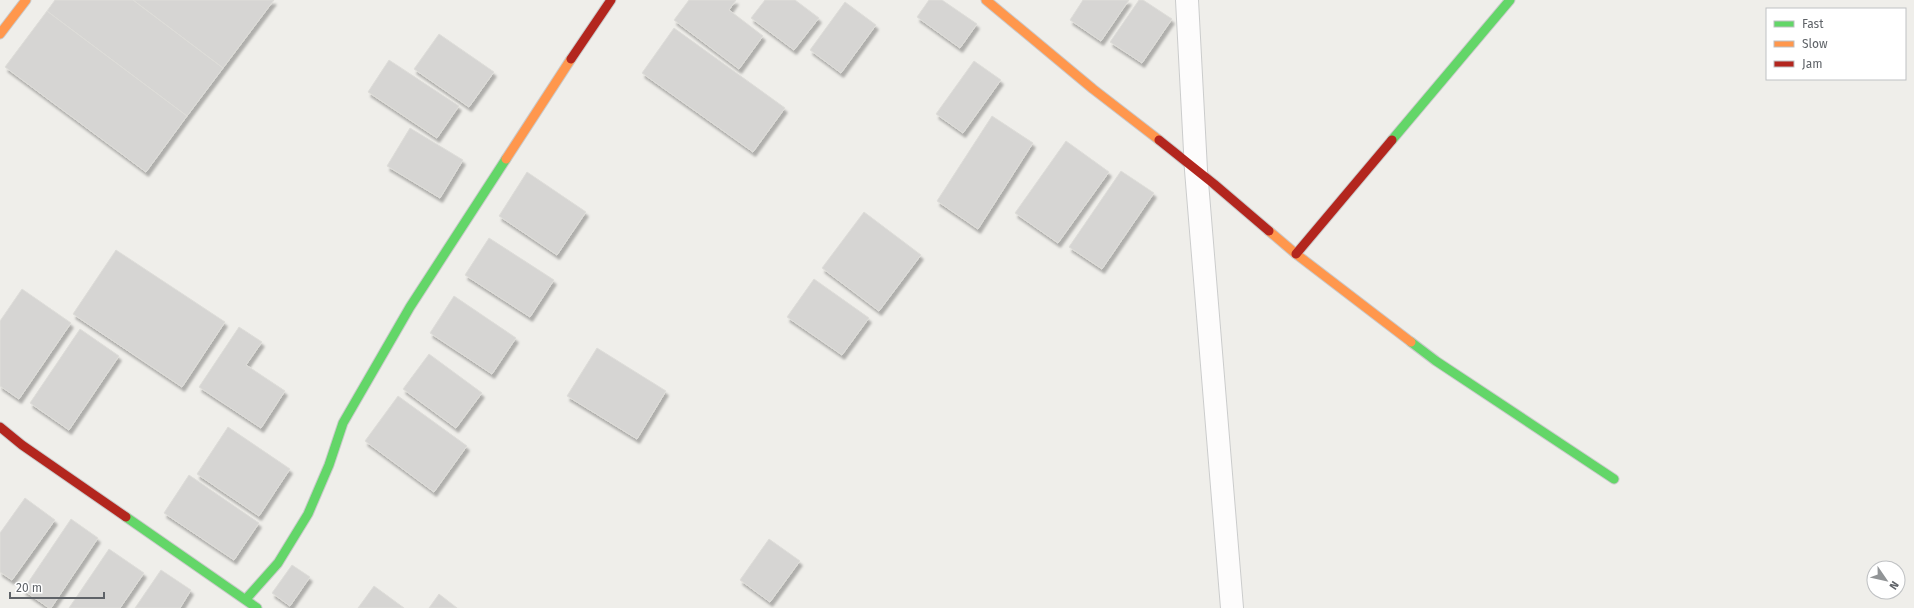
<svg xmlns="http://www.w3.org/2000/svg" width="1914" height="608" viewBox="0 0 1914 608" font-family="'Fira Sans',sans-serif">
  <style>
    .building { fill: #d6d5d3; stroke: #deddd9; filter: url(#shadow) }
    .lines { fill: none; stroke-linecap: round; stroke-linejoin: round }
    .street-casing { stroke: #cbcccc; stroke-width: 24 }
    .fast-casing { stroke: #cacacb; stroke-width: 11 }
    .slow-casing { stroke: #cacacb; stroke-width: 11 }
    .jam-casing { stroke: #cacacb; stroke-width: 11 }
    .street { stroke: #fdfcfc; stroke-width: 22 }
    .fast { stroke: #63d668; stroke-width: 9 }
    .slow { stroke: #ff974d; stroke-width: 9 }
    .jam { stroke: #b3261e; stroke-width: 9 }
  </style>
  <defs>
    <filter id="shadow"><feDropShadow dx="2.5" dy="4.5" stdDeviation="1" flood-color="#0004"/></filter>
  </defs>
  <rect width="100%" height="100%" fill="#efeeea"/>
  <path class="building" d="M55,0h78l90,68 -36,48 -140,-105z
    M133,0h141l-51,68z
    M689,0h47l-7,10 34,26 -24,33 -65,-49z
    M765,0h30l24,18 -25,32 -43,-32z
    M929,0h13l35,24 -17,24 -43,-31z
    M1083,0h46l-28,41 -31,-21z
    M1139,0h4l29,19 -30,44 -32,-21z
    M845,2l31,23 -35,48 -31,-23z
    M47,11l140,105 -41,56 -141,-105z
    M674,28l111,80 -32,44 -111,-79z
    M439,34l55,38 -25,35 -55,-38z
    M389,60l70,46 -22,32 -69,-46z
    M974,61l27,19 -38,53 -27,-19z
    M992,116l41,27 -55,86 -41,-28z
    M410,128l53,32 -23,38 -53,-32z
    M1066,141l43,31 -51,71 -43,-30z
    M1121,171l33,22 -52,76 -33,-22z
    M527,172l59,40 -29,43 -58,-39z
    M864,212l57,43 -42,56 -57,-43z
    M489,238l65,42 -24,37 -65,-42z
    M116,250l109,72 -43,65 -109,-73z
    M814,279l55,39 -27,37 -55,-38z
    M22,289l49,34 -52,76 -19,-13v-65z
    M454,296l62,42 -24,36 -62,-41z
    M239,327l23,15 -16,23 39,26 -24,37 -62,-41z
    M80,329l39,27 -50,74 -39,-27z
    M597,348l69,43 -29,48 -70,-43z
    M429,354l53,39 -26,35 -53,-39z
    M398,396l69,50 -33,46 -69,-51z
    M228,427l62,42 -31,47 -62,-42z
    M189,475l70,48 -25,37 -70,-47z
    M25,498l30,22 -43,60 -12,-8v-39z
    M71,519l27,19 -47,70h-2l-26,-18z
    M769,539l31,22 -30,41 -30,-22z
    M109,549l35,24 -24,35h-51z
    M292,565l18,12 -20,29 -18,-13z
    M161,570l30,20 -11,18h-45z
    M374,586l30,22h-46z
    M439,594l18,14h-28z"/>
  <g class="lines">
    <g class="street-casing">
      <path id="street" d="M1187,0l9,170 36,438"/>
    </g>
    <g class="fast-casing">
      <path id="fast" d="M1392,140l118,-140
        M1411,342l25,19 178,118
        M126,517l131,91
        M246,599l32,-36 30,-49 21,-49 14,-42 67,-116 96,-148"/>
    </g>
    <g class="slow-casing">
      <path id="slow" d="M986,0l107,89 66,51
        M0,34l26,-34
        M506,159l65,-100
        M1269,231l27,23 115,88"/>
    </g>
    <g class="jam-casing">
      <path id="jam" d="M571,59l40,-59
        M1159,140l55,44 55,47
        M1296,254l96,-114
        M0,427l22,18 104,72"/>
    </g>
    <use href="#street" class="street"/>
    <use href="#fast" class="fast"/>
    <use href="#slow" class="slow"/>
    <use href="#jam" class="jam"/>
  </g>
  <rect x="1766" y="8" width="140" height="72" fill="#ffffff" stroke="#bfc1c3"/>
  <rect x="1774" y="21" width="20" height="6" fill="#63d668" stroke="#bfc1c3"/>
  <text x="1802" y="28" font-size="12" fill="#5f6368">Fast</text>
  <rect x="1774" y="41" width="20" height="6" fill="#ff974d" stroke="#bfc1c3"/>
  <text x="1802" y="48" font-size="12" fill="#5f6368">Slow</text>
  <rect x="1774" y="61" width="20" height="6" fill="#b3261e" stroke="#bfc1c3"/>
  <text x="1802" y="68" font-size="12" fill="#5f6368">Jam</text>
  <g transform="translate(1886 580) rotate(124)"><circle r="19" fill="#ffffff" stroke="#bfc1c3"/>
  <path d="M0-3L7 15L0 10L-7 15Z" fill="#919496"/>
  <text y="-6" font-size="11" font-weight="bold" text-anchor="middle" fill="#5f6368">N</text>
  </g>
  <path d="M10 592v6h94v-6" fill="none" stroke="#5f6368" stroke-width="2"/>
  <text x="16" y="592" font-size="12" fill="#5f6368" stroke="#ffffff" stroke-width="3" paint-order="stroke">20 m</text>
</svg>
